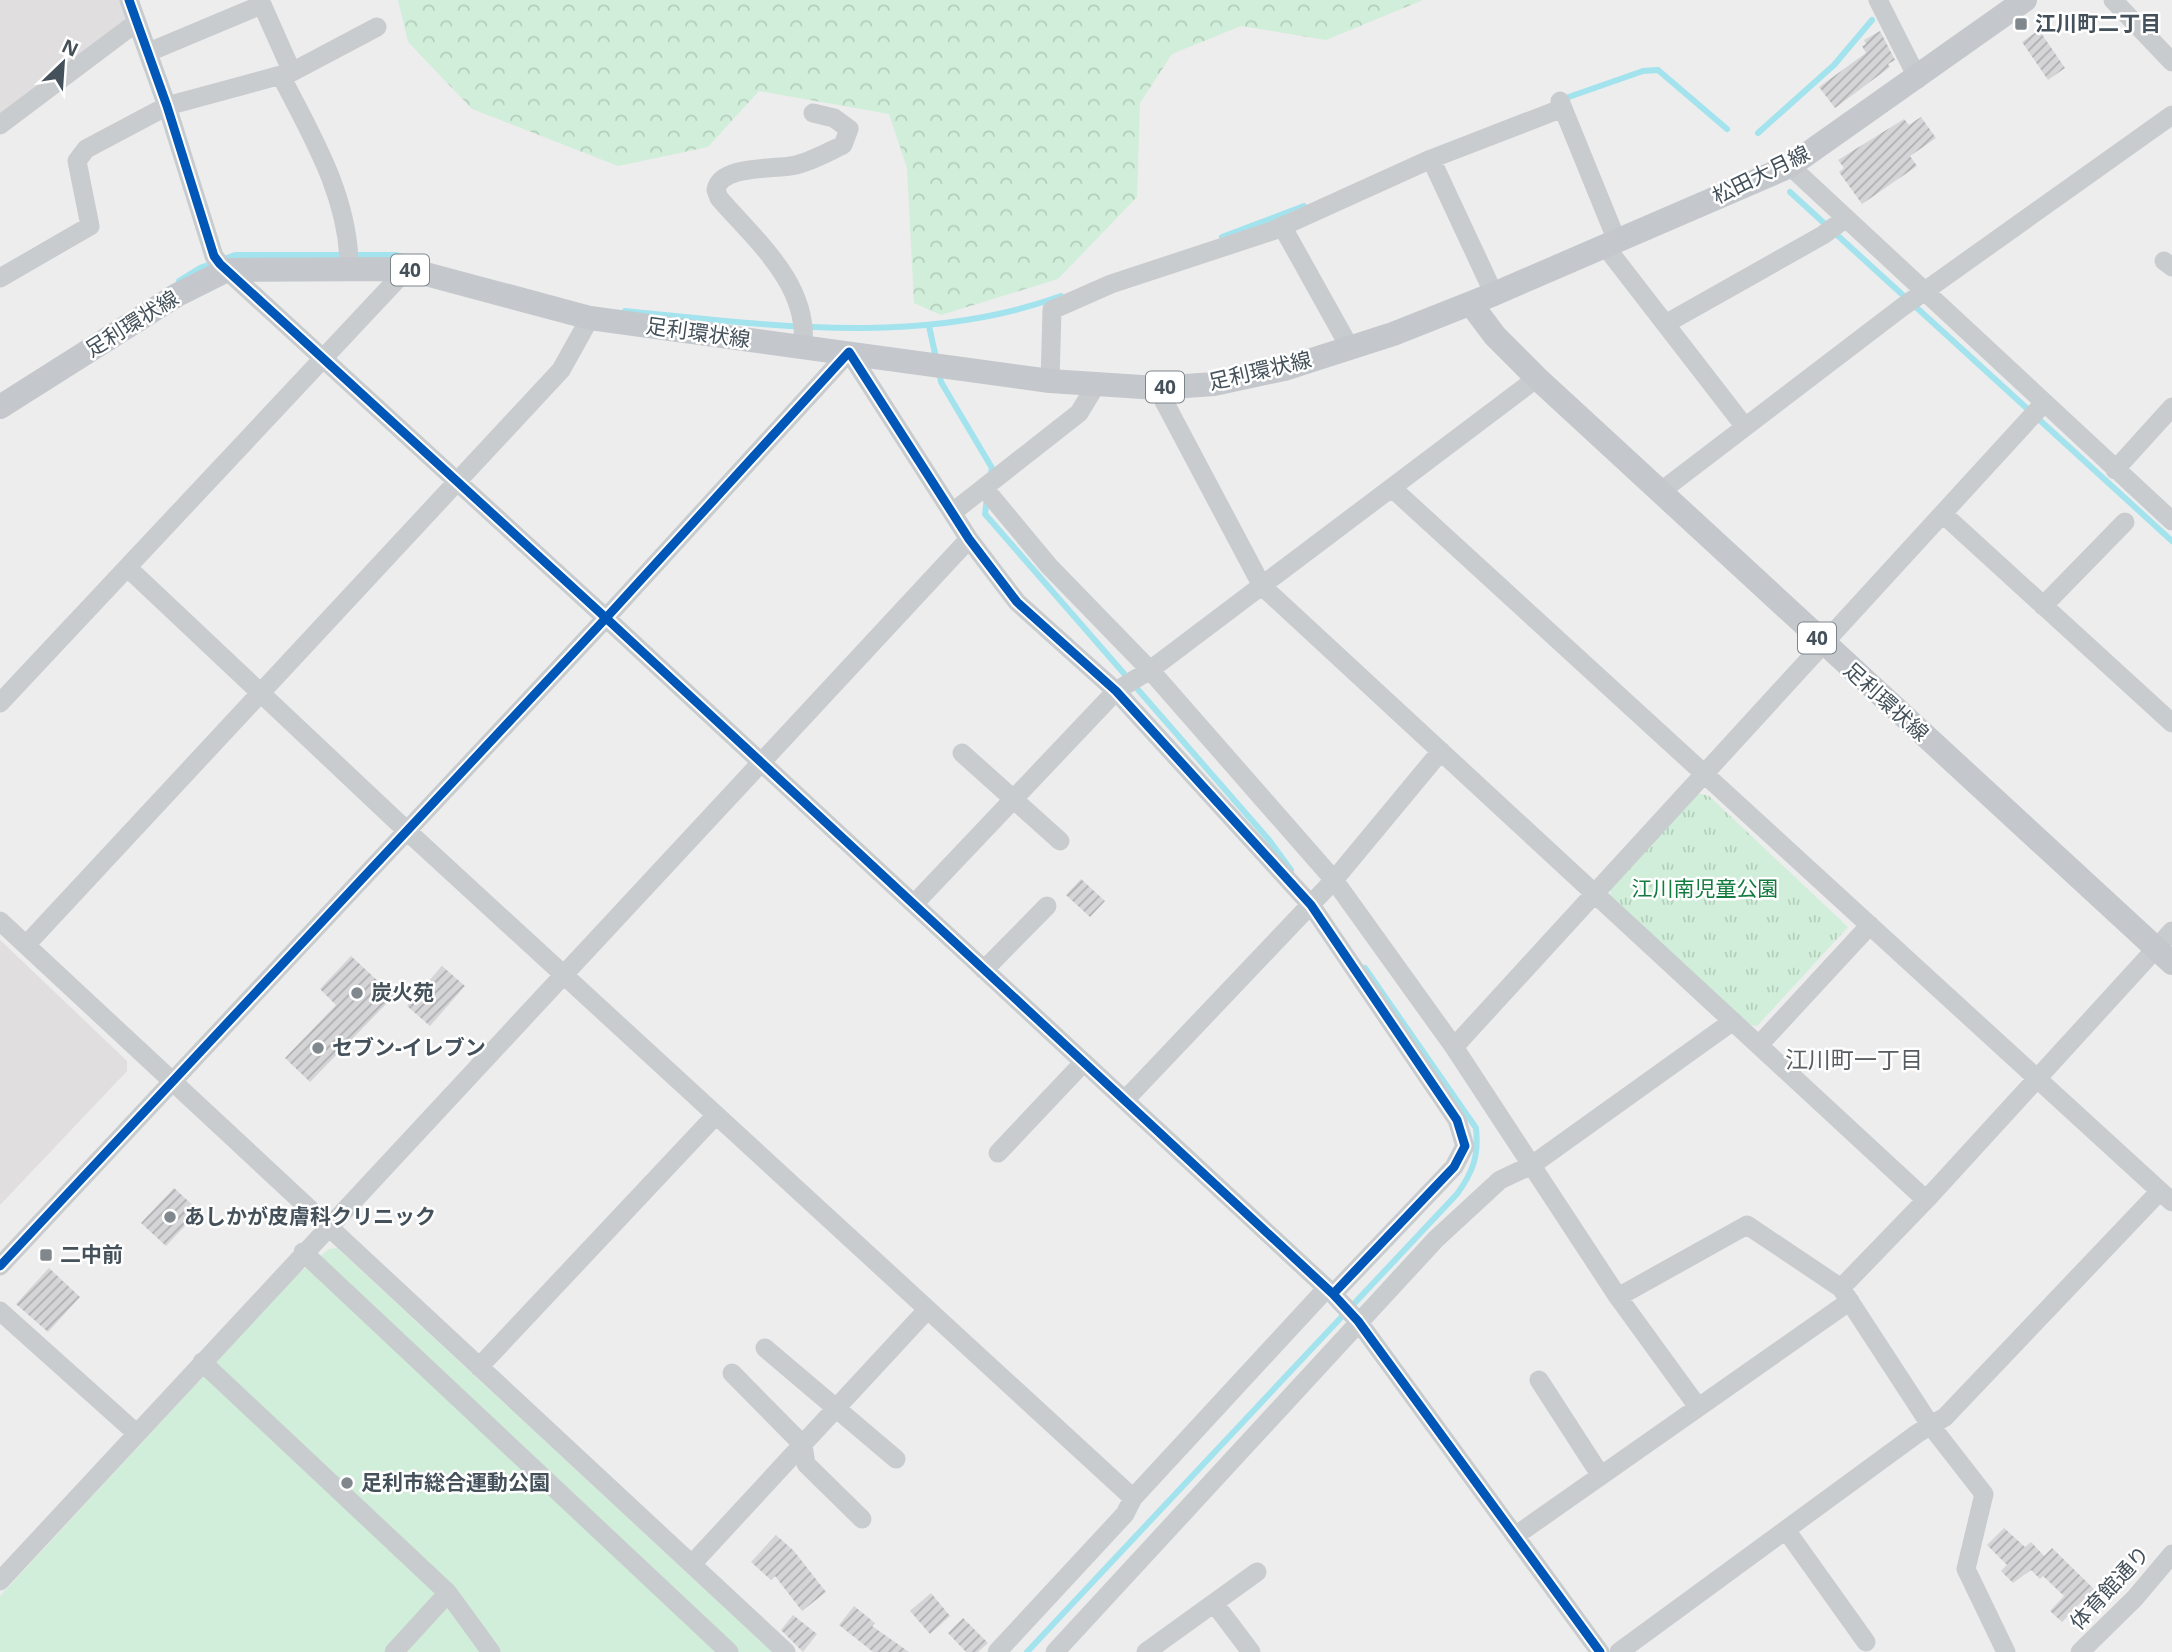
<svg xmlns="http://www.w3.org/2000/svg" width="2172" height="1652" viewBox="0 0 2172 1652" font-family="'Open Sans','Noto Sans JP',sans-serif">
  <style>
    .education { fill: #e0dedf }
    .grass { fill: url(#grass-tufts) }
    .forest { fill: url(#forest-crowns) }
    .pitch { fill: #d0eed9 }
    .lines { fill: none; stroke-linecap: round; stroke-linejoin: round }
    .stream { stroke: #a3e3ee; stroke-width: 6 }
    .building { fill: url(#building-hatch) }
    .minor { stroke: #c9ccce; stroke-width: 19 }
    .major { stroke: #c4c8cc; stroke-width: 24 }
    .cycleway-casing { stroke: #fff; stroke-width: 13 }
    .cycleway { stroke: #0057b8; stroke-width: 9 }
    .poi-dot { fill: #80888d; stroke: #fff; stroke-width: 2.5 }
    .labels { text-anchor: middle; stroke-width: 5; stroke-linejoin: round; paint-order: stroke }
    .shield { fill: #fff; stroke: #7c858c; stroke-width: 2 }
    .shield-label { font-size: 19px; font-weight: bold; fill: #44515a }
    .poi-label { font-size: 21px; font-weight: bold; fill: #44515a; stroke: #fff; text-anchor: start }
    .street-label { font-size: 21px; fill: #44515a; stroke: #fff }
    .park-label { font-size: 21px; fill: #147c40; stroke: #fff }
    .neighbourhood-label { font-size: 23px; fill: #585d61; stroke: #fff }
  </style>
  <defs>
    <pattern id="grass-tufts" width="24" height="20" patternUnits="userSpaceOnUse" patternTransform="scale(1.75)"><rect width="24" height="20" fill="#d0eed9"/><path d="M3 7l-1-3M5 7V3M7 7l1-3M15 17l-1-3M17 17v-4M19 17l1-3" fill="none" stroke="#b4cebc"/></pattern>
    <pattern id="forest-crowns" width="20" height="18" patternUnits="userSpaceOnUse" patternTransform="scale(1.75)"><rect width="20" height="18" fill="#d0eed9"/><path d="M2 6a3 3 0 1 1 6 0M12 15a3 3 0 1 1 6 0" fill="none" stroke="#b4cebc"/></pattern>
    <pattern id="building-hatch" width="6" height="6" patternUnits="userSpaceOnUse" patternTransform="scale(1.75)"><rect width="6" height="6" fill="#d5d5d7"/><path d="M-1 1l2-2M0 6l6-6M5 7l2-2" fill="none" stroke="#aeafb1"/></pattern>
  </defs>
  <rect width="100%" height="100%" fill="#eeeded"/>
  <path class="education" d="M0,0h126l3,16 -129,99z
    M0,940l127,121v10l-127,134z"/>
  <path class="grass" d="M1697,793l12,3 139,131 -91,99 -9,-1 -138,-127 1,-11z"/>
  <path class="forest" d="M398,0h1025l-97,40 -85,-14 -69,28 -32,49 -3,94 -79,82 -117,36 -27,-12 -7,-135 -18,-54 -130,-23 -51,56 -90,19 -146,-57 -64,-67z"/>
  <path class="pitch" d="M337,1248l435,404h-772v-56l298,-322 31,-25z"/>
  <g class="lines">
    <path class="stream" d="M1563,99l80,-28 15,-1 69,59
      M1758,133l76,-68 38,-45
      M1790,192l382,349
      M1222,237l82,-31
      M179,281l21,-13 35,-13h160l12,3
      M625,311c144,14 296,36 436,-15
      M929,326l7,32
      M939,372l2,10 51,86 -2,9
      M987,498l-2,16 284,326 22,30
      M1027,1652l430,-458c16,-22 22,-38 19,-66l-111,-160"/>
  </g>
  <path class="building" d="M2039,30l26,38 -17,12 -26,-38z
    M1880,31l15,29 -7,4 2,3 -55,41 -16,-21 47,-34 -4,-7 4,-2 -2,-4z
    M1921,117l15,21 -26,18 7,10 -55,38 -23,-32 5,-4 -6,-8 66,-41 5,6z
    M1081,879l24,22 -15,16 -24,-22z
    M351,956l43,40 -84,86 -25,-24 51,-53 -16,-16z
    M442,966l23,20 -35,40 -23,-20z
    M174,1188l25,23 -33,35 -25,-23z
    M49,1268l31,29 -32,35 -32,-28z
    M2004,1528l21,19 6,-5 13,14 8,-8 42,41 -32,33 -12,-11 14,-15 -21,-20 -3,3 -9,-9 -18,13 -12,-12 6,-6 -20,-20z
    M776,1535l18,16 32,41 -24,19 -27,-35 -4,4 -20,-18z
    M931,1593l19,23 -20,18 -20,-23z
    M854,1606l21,17 -3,3 37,26h-36l-34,-27z
    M793,1615l24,19 -14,18 -22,-22z
    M963,1618l25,25 -10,9h-12l-18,-19z"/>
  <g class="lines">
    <path class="minor" d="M129,0l38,106 47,150 6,8 386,354 727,676 25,27 242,331
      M260,0l32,72
      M1878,0l40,79
      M2113,0l59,62
      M149,52l112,-47
      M281,76c31,60 69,123 68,193
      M1560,101l57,140
      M0,125l137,-103
      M1431,159l132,-51
      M1790,166l382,355
      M1282,226l68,122
      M1605,246l140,181
      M2164,261l8,6
      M0,278l90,-52 -13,-65 9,-12 81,-43 125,-34 85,-45
      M1667,323l156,-88 23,-17
      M803,346c6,-62 -47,-105 -84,-148l-3,-8c4,-26 60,-20 80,-25 16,-4 32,-13 47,-20l6,-16 -15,-11 -21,-5
      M1050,381l2,-71 59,-26 161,-53 159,-72 63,135
      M1157,388l105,198 664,614
      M2115,470l57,-63
      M1392,488l780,714
      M985,489l64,77 101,104 184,210 120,167 164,250 80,110
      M1660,492l241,-184 271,-193
      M953,512l126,-99 17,-28
      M1943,514l229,209
      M128,568l278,262 727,668
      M2043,606l82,-84
      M0,703l407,-434
      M962,753l98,88
      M914,904l202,-213 34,-21 387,-292
      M0,921l786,731
      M26,945l535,-575 29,-52
      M984,970l63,-64
      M1759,1045l111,-120
      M1454,1047l589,-643
      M1125,1100l209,-220 107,-129
      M998,1153l86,-91
      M303,1252l426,400
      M0,1266l606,-648 243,-266 120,187 48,63 99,89 195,214 146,215 8,26 -11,21 -121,127
      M1841,1288l85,-88 246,-269
      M1618,1297l129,-72 94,63 90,138 53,68 -18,75 40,83
      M0,1311l135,121
      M765,1348l131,111
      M202,1362l246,231 43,59
      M479,1367l237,-252
      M732,1373l71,72 3,19 56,55
      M1539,1380l62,96
      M1786,1530l80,112
      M1515,1536l335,-235
      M692,1564l235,-254
      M0,1581l969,-1042
      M1214,1603l37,49
      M394,1652l54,-59
      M997,1652l128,-138 8,-16 194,-210
      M1055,1652l381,-413 64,-59 32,-15 201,-144
      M1146,1652l111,-80
      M1619,1652l299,-219 27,-16 215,-226
      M2080,1652l55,-54 37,-44"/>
    <path class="major" d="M1471,304l24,32 42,42 635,585
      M0,407l177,-112 50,-25 180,-1 183,49 460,63 107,7 57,-4 70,-15 109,-35 101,-40 296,-128 235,-166"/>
    <g class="cycleway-casing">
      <path id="cycleway" d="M129,0l38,106 47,150 6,8 386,354 727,676 25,27 242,331
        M0,1266l606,-648 243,-266 120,187 48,63 99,89 195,214 146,215 8,26 -11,21 -121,127"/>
    </g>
    <use href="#cycleway" class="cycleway"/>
  </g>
  <g class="poi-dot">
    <rect x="2014" y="17" width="14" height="14" rx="3.5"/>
    <circle cx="357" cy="993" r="7"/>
    <circle cx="318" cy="1048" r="7"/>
    <circle cx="170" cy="1217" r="7"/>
    <rect x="39" y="1248" width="14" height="14" rx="3.5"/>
    <circle cx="347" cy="1483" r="7"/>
  </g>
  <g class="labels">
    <g class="shield">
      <rect x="391" y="254.5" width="38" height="31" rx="5"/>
      <rect x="1146" y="371.5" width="38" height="31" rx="5"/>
      <rect x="1798" y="622.5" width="38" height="31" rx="5"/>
    </g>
    <g class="shield-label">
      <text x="410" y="277">40</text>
      <text x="1165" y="394">40</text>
      <text x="1817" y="645">40</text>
    </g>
    <g class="poi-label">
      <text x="2035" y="31">江川町二丁目</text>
      <text x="371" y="1000">炭火苑</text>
      <text x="332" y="1055">セブン-イレブン</text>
      <text x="184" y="1224">あしかが皮膚科クリニック</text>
      <text x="60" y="1262">二中前</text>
      <text x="361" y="1490">足利市総合運動公園</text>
    </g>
    <g class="street-label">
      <text transform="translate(1761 175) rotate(-26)" y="7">松田大月線</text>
      <text transform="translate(132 324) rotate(-32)" y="7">足利環状線</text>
      <text transform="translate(698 333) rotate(8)" y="7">足利環状線</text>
      <text transform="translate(1260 371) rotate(-13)" y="7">足利環状線</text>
      <text transform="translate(1886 702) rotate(42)" y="7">足利環状線</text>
      <text transform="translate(2110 1588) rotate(-47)" y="7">体育館通り</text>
    </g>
    <g class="park-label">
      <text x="1705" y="896">江川南児童公園</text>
    </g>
    <g class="neighbourhood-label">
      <text x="1854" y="1068">江川町一丁目</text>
    </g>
  </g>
  <g transform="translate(63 63) rotate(25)" stroke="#ffffff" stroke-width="5" paint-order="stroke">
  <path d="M0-5L12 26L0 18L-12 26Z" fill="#44515a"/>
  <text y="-10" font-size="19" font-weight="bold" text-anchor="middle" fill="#44515a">N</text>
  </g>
</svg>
